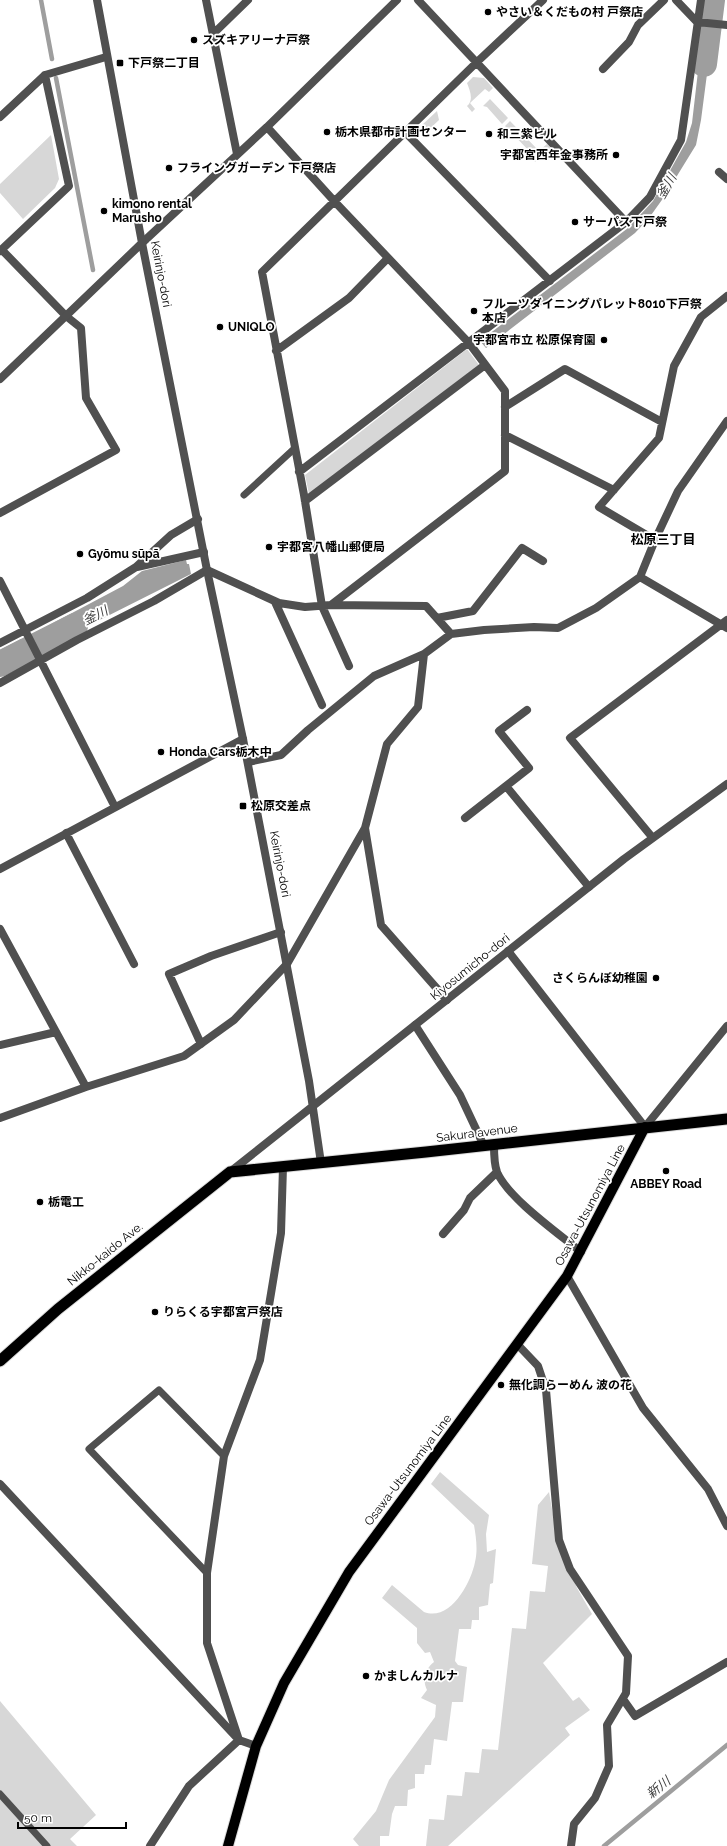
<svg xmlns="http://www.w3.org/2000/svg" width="727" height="1846" viewBox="0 0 727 1846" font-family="Raleway,'Noto Sans JP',sans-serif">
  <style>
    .green { fill: #d7d7d7 }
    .water { fill: #9e9e9e }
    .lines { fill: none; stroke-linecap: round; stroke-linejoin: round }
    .stream { stroke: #9e9e9e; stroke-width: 4.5 }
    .river { stroke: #9e9e9e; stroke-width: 26 }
    .primary-casing { stroke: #dbdbdb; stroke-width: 12 }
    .trunk-casing { stroke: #dbdbdb; stroke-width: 13 }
    .service { stroke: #505050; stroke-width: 7 }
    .minor { stroke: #505050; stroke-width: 8 }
    .tertiary { stroke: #505050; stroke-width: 8 }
    .primary { stroke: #000; stroke-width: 10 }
    .trunk { stroke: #000; stroke-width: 11 }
    .poi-dot { fill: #000; stroke: #fff; stroke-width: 1.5 }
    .labels { text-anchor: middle; stroke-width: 3.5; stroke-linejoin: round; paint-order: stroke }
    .poi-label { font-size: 12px; font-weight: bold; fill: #000; stroke: #fff; text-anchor: start }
    .street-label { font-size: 12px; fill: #000; stroke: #fff }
    .water-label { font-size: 13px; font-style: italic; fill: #3f3f3f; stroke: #fff }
    .neighbourhood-label { font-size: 13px; font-weight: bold; fill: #000; stroke: #fff }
  </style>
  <rect width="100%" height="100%" fill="#fff"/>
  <path class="green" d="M473,77l11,1 9,10 -4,4 -4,-3 -15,14 5,6 -3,3 -5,-6c7,-6 3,-15 0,-23z
    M490,99l18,19 -6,6 -15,-17 -4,-1z
    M437,111l2,9 -17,16v-11z
    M510,121l29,30 8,-7 4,4 -16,14 -3,-4v-4l-27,-28z
    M51,135l8,44 -4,9 -32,31 -23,-26v-9z
    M467,349l12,16 -170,129 -4,-19z
    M440,1472l49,43 -3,19 1,18 9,-3 -3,34 -3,1 -2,21 -9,2v13h-7l-1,9h-12l-4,32 3,4 9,2 -4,35h-11l-5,39 -13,-2 -3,26h-6l-1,9h-9v14l-7,2 -1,16h-12l-3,8 -3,22h-9v10h-21l-6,-7 23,-28 13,-31 46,-63 1,-12 -15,-7 6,-8c-5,-10 -2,-21 7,-28l-4,-10 -5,1 -8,-10v-15l-35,-30 10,-13 32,27c26,10 47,-29 51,-50 3,-12 1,-25 -1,-37l-43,-41z
    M549,1492l9,51 19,45 15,26 -49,49 30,38 6,-4 11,13 -25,18 5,7 -122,111h-22l3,-27 15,1 3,-25 15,1 3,-24 14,1 3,-24 16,1 14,-122 14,1 4,-38 15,1 3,-26 -16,-2 6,-59z
    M0,1701l96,114 -26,24 7,7h-77z"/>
  <path class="water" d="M707,0h10l-2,13h-9z
    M703,28h10l-12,92 -5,25 -32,52 -15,21 -14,15 -149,115 -6,-7 148,-113 25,-27 33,-59 6,-19z
    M186,560l1,4h2l2,10 -145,73 -8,-16 85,-45 19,-15z
    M21,639l8,16 -29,15v-20z"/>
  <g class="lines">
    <path class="stream" d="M41,0l11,59
      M56,78l37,192
      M604,1846l123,-101"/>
    <path class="river" d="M704,64l8,-64
      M0,664l75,-38"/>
    <g class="primary-casing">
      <path id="primary" d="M228,1846l28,-100 28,-63 65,-111 218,-296 78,-149"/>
    </g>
    <g class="trunk-casing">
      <path id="trunk" d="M0,1361l58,-52 172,-137 196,-20 301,-33"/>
    </g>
    <path class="service" d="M244,495l51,-47
      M207,1573l-118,-124 70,-59 65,66
      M0,1794l47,52"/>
    <path class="minor" d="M206,0l31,154
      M418,0l208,222
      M676,0l21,22 30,3
      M213,34l35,-34
      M603,69l26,-27 9,-17 26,-25
      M0,117l45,-42 61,-18
      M405,132l145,149
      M719,172l8,7
      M142,243l125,-116 130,-127
      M0,251l69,-65 -24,-111
      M727,296l-26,21 -27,49 -15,72 -60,69 56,33 -15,37 87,51
      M276,351l73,-53 39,-40
      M505,407l60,-38 97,53
      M505,435l109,55
      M299,472l327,-250 24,-25 31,-57 20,-140
      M305,501l180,-136
      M0,513l116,-63 -30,-52 -5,-70 -15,-12 -64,-66
      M655,540l23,-49 49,-70
      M137,567l67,-15
      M0,581l115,226
      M275,602l47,103
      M331,605l95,1 25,28 33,-4 50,-3 24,1 38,-20 44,-31
      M437,618l36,-7 49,-63 21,13
      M0,643l87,-45 49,-31 35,-32 27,-16
      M349,666l-27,-60 -18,-111 -42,-223 215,-210 66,-62
      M0,683l77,-43 77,-39 53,-31 72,33 26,4 26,-2 174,-134v-80l-36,-48 -134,-141 -68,-75
      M248,762l33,-7 27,-25 66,-54 50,-22
      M506,786l23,-18 -30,-37 28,-21
      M465,818l41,-32 83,101
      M66,833l68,131
      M652,837l-82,-99 157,-118
      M0,869l243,-130
      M0,929l86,158
      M508,951l137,176
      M447,1000l-66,-75 -16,-97 22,-84 31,-37 6,-53 27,-20
      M415,1025l45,70 24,51
      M201,1044l-32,-70 42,-18 70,-24
      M0,1045l56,-13
      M0,1118l86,-31 98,-31 50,-36 53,-56 78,-136
      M494,1145c0,8 0,19 3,27 11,26 61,61 84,80
      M443,1234l21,-24 6,-12 27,-26
      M567,1276l76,132 65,81 19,37
      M518,1345l20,21 8,24 13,150 11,29 58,87 -2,37 -19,32 2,41 -14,32 -21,26 -3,22
      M0,1484l239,256 17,6
      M623,1699l12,17 92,-54
      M150,1846l39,-60 50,-46 -32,-97v-70l17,-117 36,-96 21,-127 2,-66"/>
    <path class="tertiary" d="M97,0l45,243 65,327 36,169 66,342 12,82
      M0,379l142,-136
      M645,1127l82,-101
      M230,1172l394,-313 103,-75"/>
    <use href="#primary" class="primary"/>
    <use href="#trunk" class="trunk"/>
  </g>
  <g class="poi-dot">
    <circle cx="488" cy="12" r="4"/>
    <circle cx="194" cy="40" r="4"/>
    <rect x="116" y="59" width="8" height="8" rx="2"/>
    <circle cx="327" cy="132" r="4"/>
    <circle cx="489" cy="134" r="4"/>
    <circle cx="616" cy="155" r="4"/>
    <circle cx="169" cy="168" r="4"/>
    <circle cx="104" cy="211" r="4"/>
    <circle cx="575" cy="222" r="4"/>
    <circle cx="474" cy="311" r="4"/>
    <circle cx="220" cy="327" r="4"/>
    <circle cx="604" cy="340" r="4"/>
    <circle cx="269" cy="547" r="4"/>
    <circle cx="80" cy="554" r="4"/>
    <circle cx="161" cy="752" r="4"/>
    <rect x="239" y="802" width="8" height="8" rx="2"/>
    <circle cx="656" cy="978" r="4"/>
    <circle cx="666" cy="1171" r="4"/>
    <circle cx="40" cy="1202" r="4"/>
    <circle cx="155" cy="1312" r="4"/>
    <circle cx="501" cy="1385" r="4"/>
    <circle cx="366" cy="1676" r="4"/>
  </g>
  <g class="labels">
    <g class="poi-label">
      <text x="496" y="16">やさい＆くだもの村 戸祭店</text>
      <text x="202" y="44">スズキアリーナ戸祭</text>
      <text x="128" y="67">下戸祭二丁目</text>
      <text x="335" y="136">栃木県都市計画センター</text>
      <text x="497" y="138">和三紫ビル</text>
      <text x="608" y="159" text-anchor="end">宇都宮西年金事務所</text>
      <text x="177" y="172">フライングガーデン 下戸祭店</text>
      <text x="112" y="208">kimono rental<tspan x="112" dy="14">Marusho</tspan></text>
      <text x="583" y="226">サーパス下戸祭</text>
      <text x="482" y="308">フルーツダイニングパレット8010下戸祭<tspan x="482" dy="14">本店</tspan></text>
      <text x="228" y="331">UNIQLO</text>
      <text x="596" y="344" text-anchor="end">宇都宮市立 松原保育園</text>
      <text x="277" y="551">宇都宮八幡山郵便局</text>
      <text x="88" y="558">Gyōmu sūpā</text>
      <text x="169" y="756">Honda Cars栃木中</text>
      <text x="251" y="810">松原交差点</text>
      <text x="648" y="982" text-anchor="end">さくらんぼ幼稚園</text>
      <text x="666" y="1188" text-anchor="middle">ABBEY Road</text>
      <text x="48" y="1206">栃電工</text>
      <text x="163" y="1316">りらくる宇都宮戸祭店</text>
      <text x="509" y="1389">無化調らーめん 波の花</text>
      <text x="374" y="1680">かましんカルナ</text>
    </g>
    <g class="street-label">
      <text transform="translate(161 274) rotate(79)" y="4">Keirinjo-dori</text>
      <text transform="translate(280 864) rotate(79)" y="4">Keirinjo-dori</text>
      <text transform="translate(470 967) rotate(-39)" y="4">Kiyosumicho-dori</text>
      <text transform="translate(477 1133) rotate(-7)" y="4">Sakura avenue</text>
      <text transform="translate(590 1205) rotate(-62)" y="4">Osawa-Utsunomiya Line</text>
      <text transform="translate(105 1254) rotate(-39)" y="4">Nikko-kaido Ave.</text>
      <text transform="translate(408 1470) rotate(-53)" y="4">Osawa-Utsunomiya Line</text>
    </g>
    <g class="water-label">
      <text transform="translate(666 186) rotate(-60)" y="5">釜川</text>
      <text transform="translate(95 615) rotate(-27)" y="5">釜川</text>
      <text transform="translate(658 1787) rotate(-39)" y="5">新川</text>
    </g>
    <g class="neighbourhood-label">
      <text x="663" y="544">松原三丁目</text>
    </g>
  </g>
  <path d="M18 1822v6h108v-6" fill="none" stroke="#000000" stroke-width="2"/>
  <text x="24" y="1822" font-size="12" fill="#000000" stroke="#ffffff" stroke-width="3" paint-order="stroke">50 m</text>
</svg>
